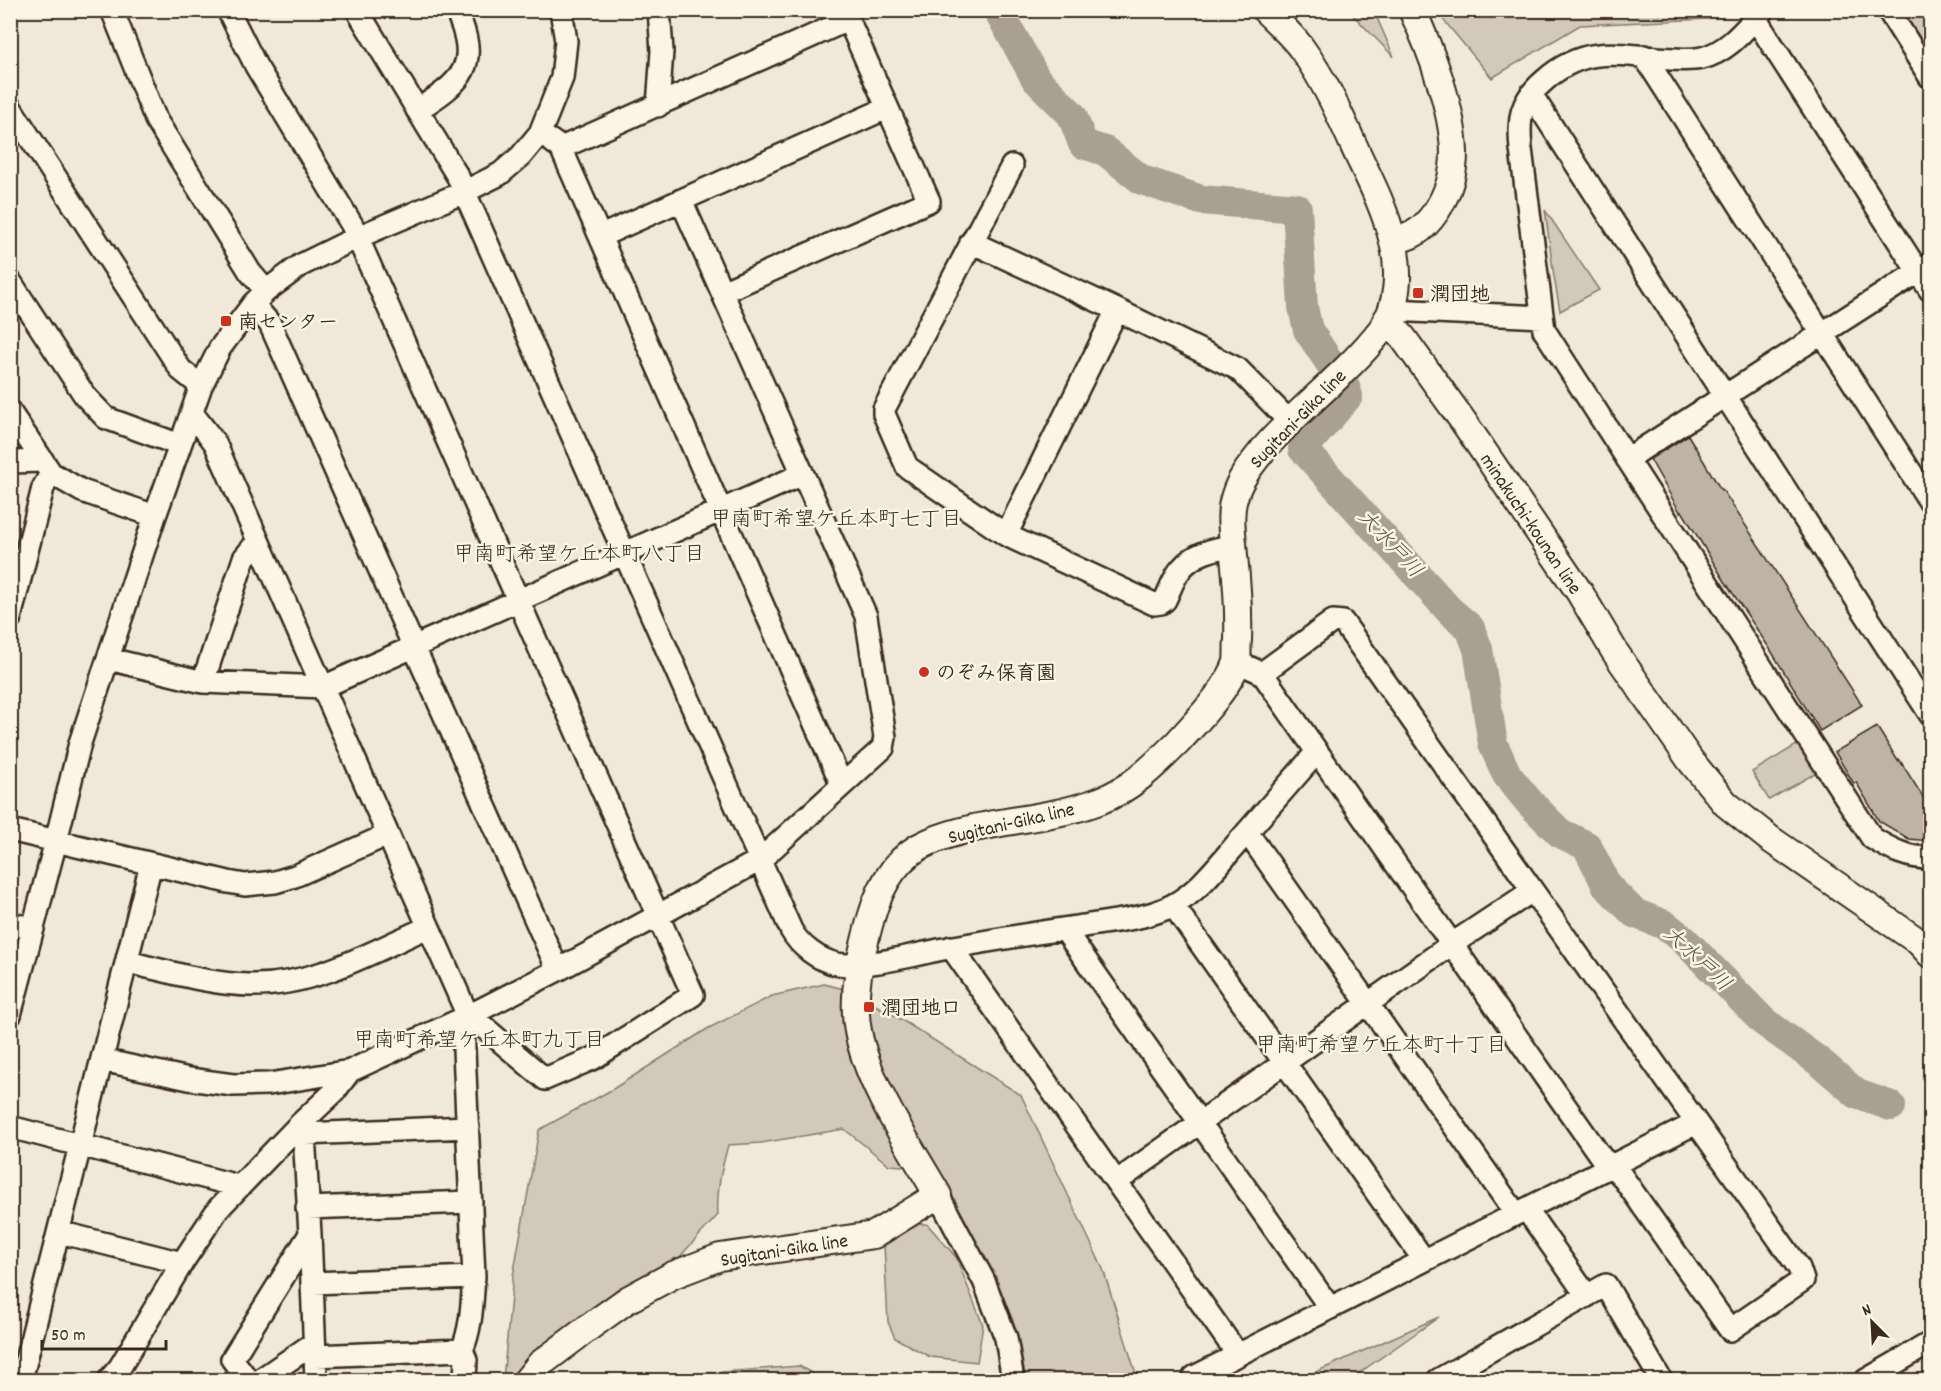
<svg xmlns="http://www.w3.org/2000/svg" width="1941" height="1391" viewBox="0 0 1941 1391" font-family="Dekko,'Klee One',sans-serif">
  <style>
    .green { fill: #d2c9ba; stroke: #867a6c; stroke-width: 1.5 }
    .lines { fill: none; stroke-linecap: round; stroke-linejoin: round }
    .river { stroke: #aaa091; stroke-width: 30 }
    .building { fill: #beb3a4; stroke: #3b2a1e; stroke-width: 1.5 }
    .minor-casing { stroke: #3b2a1e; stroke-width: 26 }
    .major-casing { stroke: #3b2a1e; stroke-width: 30 }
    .minor { stroke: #fcf5e5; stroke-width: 21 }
    .major { stroke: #fcf5e5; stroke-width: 26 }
    .poi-dot { fill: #c8321e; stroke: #fcf5e5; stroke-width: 2 }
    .labels { text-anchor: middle; stroke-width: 5; stroke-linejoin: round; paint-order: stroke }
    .poi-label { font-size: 20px; font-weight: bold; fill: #3b2a1e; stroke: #fcf5e5; text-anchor: start }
    .street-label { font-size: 20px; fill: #3b2a1e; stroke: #fcf5e5 }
    .neighbourhood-label { font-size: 21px; fill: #3b2a1e; stroke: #fcf5e5 }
    .water-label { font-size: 21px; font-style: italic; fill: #625346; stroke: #fcf5e5 }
  </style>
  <rect width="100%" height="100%" fill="#f0e9d9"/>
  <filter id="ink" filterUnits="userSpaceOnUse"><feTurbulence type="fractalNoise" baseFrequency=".0167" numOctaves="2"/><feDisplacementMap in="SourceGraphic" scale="12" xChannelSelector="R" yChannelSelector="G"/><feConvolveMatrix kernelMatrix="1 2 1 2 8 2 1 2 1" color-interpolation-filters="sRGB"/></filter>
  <g filter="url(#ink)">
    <path class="green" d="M1349,11h25l20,46z
      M1440,11v-1l272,1 -4,8 -128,6 -88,53 -51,-61z
      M1896,11h34v54z
      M1545,210l54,80 -39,21 -6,-34z
      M1813,735l18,29 -62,36 -17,-28z
      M824,984l24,6 49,27 124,78 82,174 35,111h-112l-12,-57 -83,-155 -42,-3 -45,-36 -83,14 -33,2c-6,23 -12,45 -10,70l-44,48 -102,61 -57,56h-12l10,-104 26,-146 74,-41 94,-60 65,-33z
      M911,1224h16l29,33 27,68 -6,37 -47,-5 -35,-19 -7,-16 -4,-77z
      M1439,1317l-90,63h-51z
      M799,1366l25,14h-141l25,-7z"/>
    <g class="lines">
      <path class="river" d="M998,10l38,69 36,36 11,29 22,7 37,29 59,20 96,8 6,99 5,23 36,54 4,12 -45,53 147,162 20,17 8,21 15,95 14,31 23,28 30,30 27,13 20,40 27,27 31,12 19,15 79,81 58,42 36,31 34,12"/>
    </g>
    <path class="building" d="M1688,435l33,55 1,-1 140,216 -42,26 -50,-82 -46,-69 -42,-69 -2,1 -30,-53z
      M1877,727l21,34 1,-2 31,49v33l-21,-2 -30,-18 -23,-39 -2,2 -19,-32z"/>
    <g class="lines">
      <g class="minor-casing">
        <path id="minor" d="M112,10l44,110 94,152 16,19
          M357,10l101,167 333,753c9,16 27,30 46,34 29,5 86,-12 117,-17 43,-8 87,-15 130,-21 29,-5 63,-7 89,-21 28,-15 47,-43 68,-66 25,-29 50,-57 75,-86
          M1763,10c-18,19 -35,42 -61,48 -15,3 -30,1 -45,0 -45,-5 -76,-10 -112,22 -25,21 -27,38 -24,69l23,181 328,508c19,12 36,20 58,20
          M1888,10l42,67
          M1755,18l175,272
          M1644,56l286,446
          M1531,94l399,620
          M658,106l4,-55 -3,-41
          M10,107l171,263 20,16
          M417,110c46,-29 64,-44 39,-100
          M550,140l11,8 287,-128
          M561,148l281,637
          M1012,166l-128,243v5l23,53 39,27 60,41 148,69 7,-1 4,-3c5,-10 9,-23 16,-31 13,-16 33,-20 53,-24
          M601,236l286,-128
          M971,242l146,68 121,59 51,52
          M10,281l75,115 21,22 74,27
          M722,292l207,-91 -85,-191
          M253,304l17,20 288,646
          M1391,310l151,7
          M10,412l41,61 31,18 73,25
          M192,413l23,30 253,573 11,7 66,56 49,-21 99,-63 -341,-770 -96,-159 -28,-56
          M1627,459l303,-195
          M10,462l33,-1
          M1006,535l111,-225
          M10,618l33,-130 8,-15
          M109,659l94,23 120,5 480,-213
          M1237,662l25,11 339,484 20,18 109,155 73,-50 -4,-12 -456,-646 -10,-1 -71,52
          M203,682l41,-124 14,-17
          M10,830l218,52 17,3 30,-3 20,-6 92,-41
          M1247,832l269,382
          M1173,905l251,355
          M10,923l23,6
          M1064,929l266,379
          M951,947l287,408
          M127,962c40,9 81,22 122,23 64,2 123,-33 179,-58
          M10,1015l46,-174 24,-98 75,-227 46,-130 19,-38 33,-44 13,-13 35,-26 57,-28 106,-45 36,-18 21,-18 19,-23 22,-55 4,-37 -5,-31
          M102,1060l87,19 44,6 36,-1 81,-13 118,-55 90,-46 202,-110 123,-112 2,-11 -19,-121 -185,-416
          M299,1125l5,9 6,100 6,146
          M10,1127l228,59
          M304,1134l164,-7
          M1116,1182l336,-238 80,-53
          M938,1195l46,86 22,57 7,42
          M307,1208l164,-6
          M1526,1209l61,87
          M59,1232l123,31
          M312,1283l162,-6
          M314,1356l148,-6
          M1194,1377l502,-254
          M21,1380l130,-516
          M109,1380l11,-13 62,-104 36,-54 81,-84 35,-33 16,-21
          M248,1380l-16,-21 78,-125
          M260,1380l54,-37
          M465,1380l1,-20 -4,-10c10,-23 10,-49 12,-73l-11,-250 5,-11
          M1438,1380l168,-95 55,95
          M1866,1380l64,-37"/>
      </g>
      <g class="major-casing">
        <path id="major" d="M1393,241c7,-2 16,-4 22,-8 9,-5 16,-14 22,-23 11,-17 17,-37 17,-57 -1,-44 -23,-103 -42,-143
          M1387,319l17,20 59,82 117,172 35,59 75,108 36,44 44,35 149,103 11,12
          M527,1380l13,-16 48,-36 39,-28 46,-25 47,-18 154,-22 64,-40c-28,-49 -70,-109 -80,-164 -7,-37 3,-77 13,-113 9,-32 26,-63 58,-76 54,-23 115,-20 170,-41 31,-11 56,-36 79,-59 18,-20 51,-54 59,-80 1,-6 0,-15 1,-22 1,-29 -1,-56 -4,-84 -1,-20 -6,-42 1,-61 5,-17 17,-31 28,-45 36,-42 84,-76 118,-120 18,-24 19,-60 12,-88 -7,-30 -21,-58 -34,-85 -17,-37 -33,-75 -57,-108 -10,-14 -24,-26 -37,-39"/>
      </g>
      <use href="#minor" class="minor"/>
      <use href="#major" class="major"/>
    </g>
  </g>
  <g class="poi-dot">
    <rect x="1412" y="287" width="12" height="12" rx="3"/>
    <rect x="220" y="315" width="12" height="12" rx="3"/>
    <circle cx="924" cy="672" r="6"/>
    <rect x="863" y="1001" width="12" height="12" rx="3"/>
  </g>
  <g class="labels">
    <g class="poi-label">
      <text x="1430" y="300">潤団地</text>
      <text x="238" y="328">南センター</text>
      <text x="936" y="679">のぞみ保育園</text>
      <text x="881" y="1014">潤団地口</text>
    </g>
    <g class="street-label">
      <text transform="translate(1297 418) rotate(-46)" y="7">Sugitani-Gika line</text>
      <text transform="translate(1532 523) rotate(56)" y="7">minakuchi-kounan line</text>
      <text transform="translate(1011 822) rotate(-13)" y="7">Sugitani-Gika line</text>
      <text transform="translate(784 1249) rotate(-9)" y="7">Sugitani-Gika line</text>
    </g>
    <g class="neighbourhood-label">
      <text x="836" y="525">甲南町希望ケ丘本町七丁目</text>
      <text x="579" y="560">甲南町希望ケ丘本町八丁目</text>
      <text x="479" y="1046">甲南町希望ケ丘本町九丁目</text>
      <text x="1381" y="1051">甲南町希望ケ丘本町十丁目</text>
    </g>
    <g class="water-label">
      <text transform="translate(1391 543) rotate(47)" y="7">大水戸川</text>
      <text transform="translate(1698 958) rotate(43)" y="7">大水戸川</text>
    </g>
  </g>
  <rect width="1941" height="1391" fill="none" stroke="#fcf5e5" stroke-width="36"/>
  <rect x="18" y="18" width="1905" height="1355" fill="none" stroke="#3b2a1e" stroke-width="2" filter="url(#ink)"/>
  <g transform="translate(1872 1322) rotate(336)" stroke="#fcf5e5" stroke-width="4.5" paint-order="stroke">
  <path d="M0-4.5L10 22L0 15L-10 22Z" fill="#3b2a1e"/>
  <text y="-9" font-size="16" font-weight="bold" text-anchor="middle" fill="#3b2a1e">N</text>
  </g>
  <path d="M42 1340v9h124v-9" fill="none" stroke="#3b2a1e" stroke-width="3"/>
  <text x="51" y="1340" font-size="18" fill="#3b2a1e" stroke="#fcf5e5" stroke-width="4.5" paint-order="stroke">50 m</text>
</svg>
